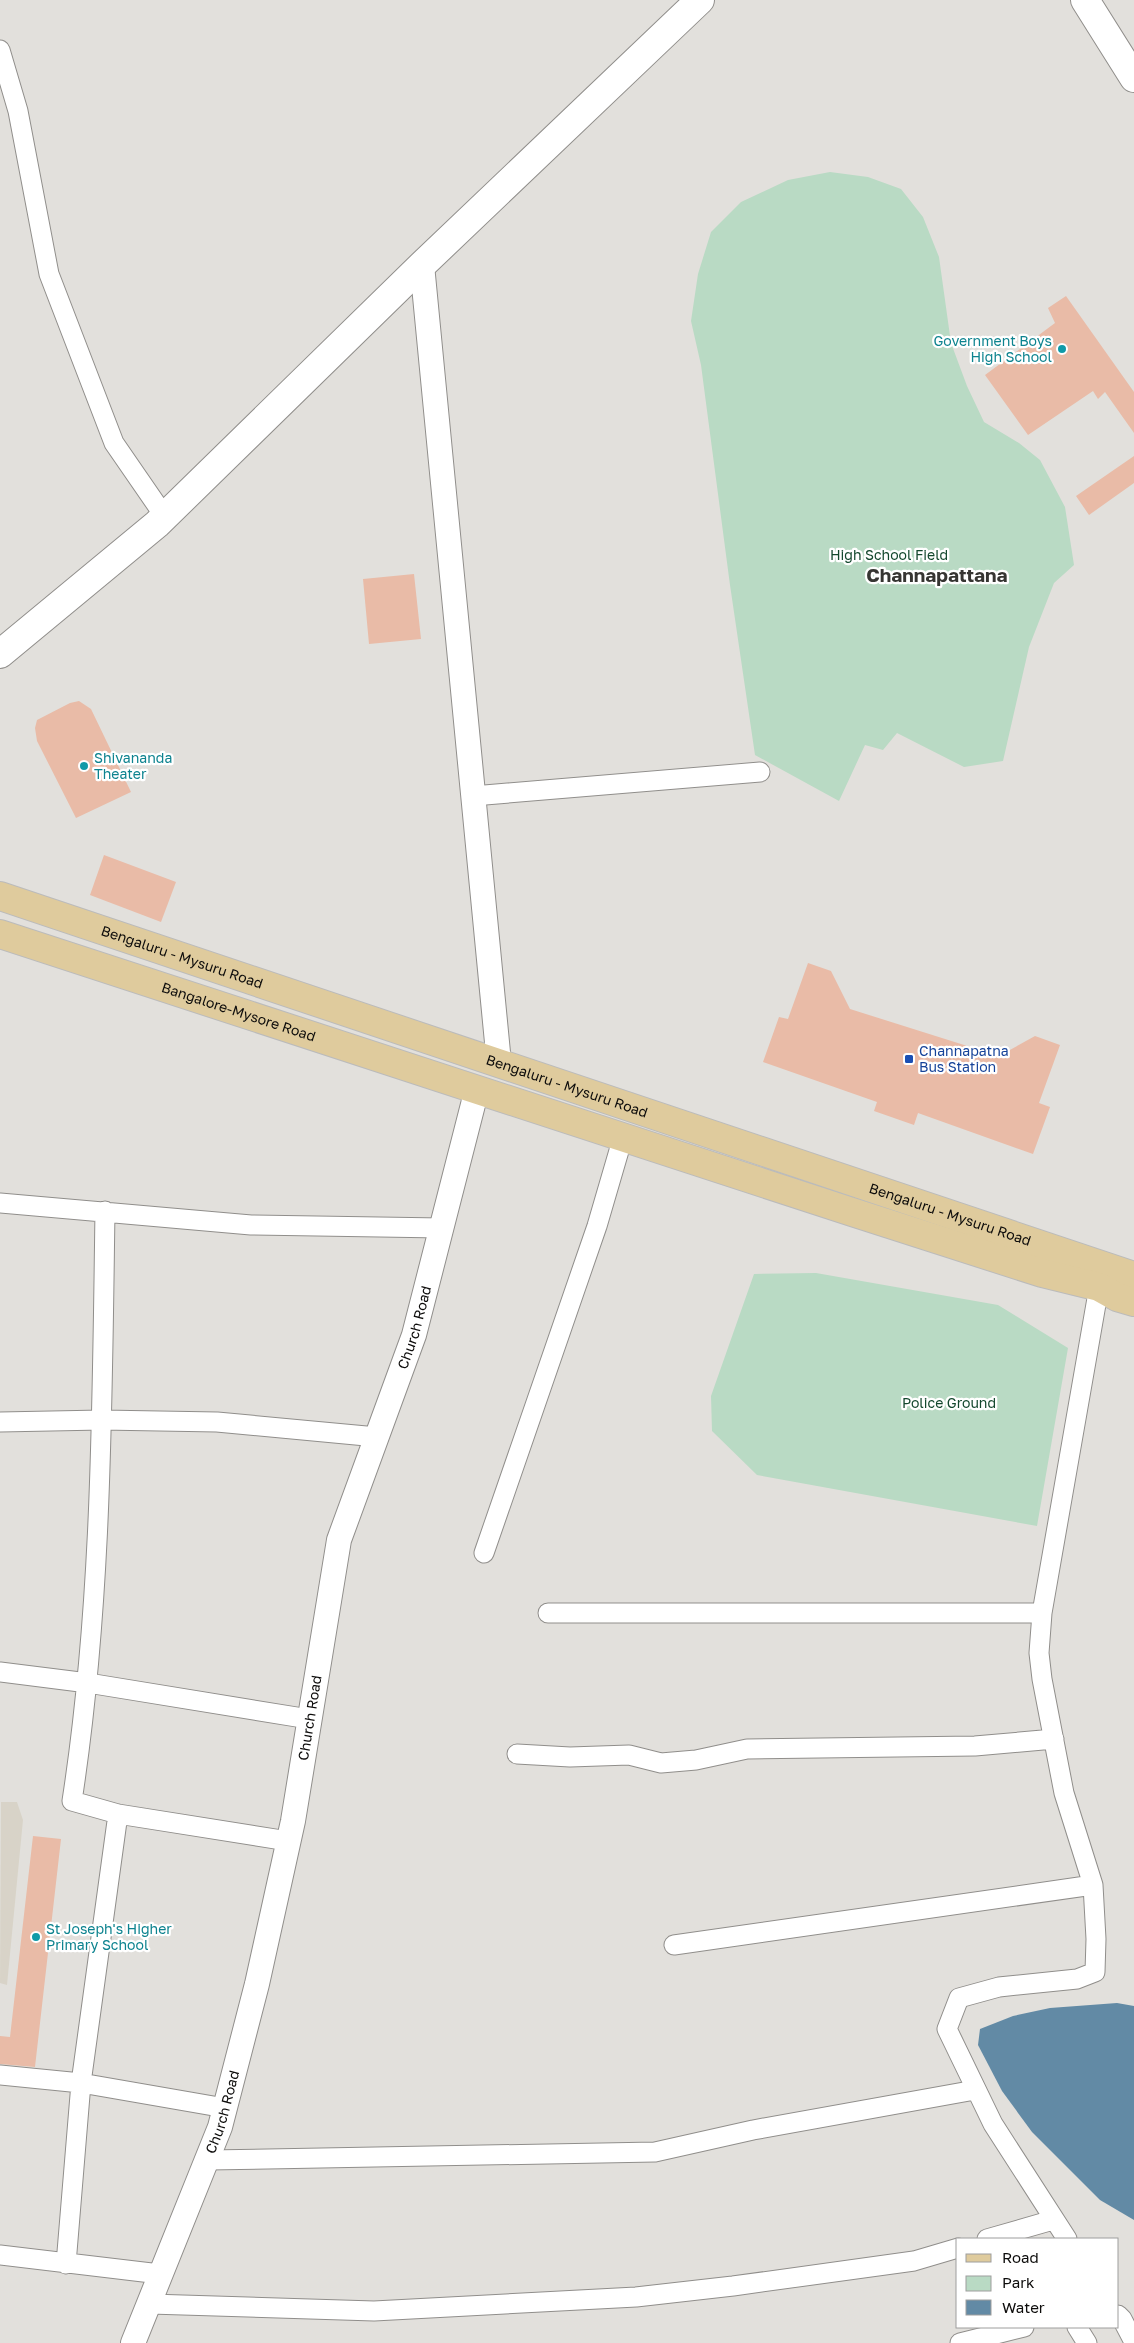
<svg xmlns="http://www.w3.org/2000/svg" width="1134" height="2343" viewBox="0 0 1134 2343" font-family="'Golos Text',sans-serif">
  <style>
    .built { fill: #d8d3c8 }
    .green { fill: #b9dac4 }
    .water { fill: #628aa5 }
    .building { fill: #e9bba7 }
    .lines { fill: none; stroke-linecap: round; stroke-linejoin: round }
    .minor-casing { stroke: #908e8b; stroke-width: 21 }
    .tertiary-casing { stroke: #908e8b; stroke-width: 26 }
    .secondary-casing { stroke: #908e8b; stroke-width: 30 }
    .primary-casing { stroke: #bbb; stroke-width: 30 }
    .minor { stroke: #fff; stroke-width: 19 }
    .tertiary { stroke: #fff; stroke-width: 24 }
    .secondary { stroke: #fff; stroke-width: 28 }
    .primary { stroke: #dfcb9d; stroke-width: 28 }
    .culture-dot { fill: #0f9aa8; stroke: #fff; stroke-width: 2 }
    .transit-dot { fill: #1a4fb4; stroke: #fff; stroke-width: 2 }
    .labels { text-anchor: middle; stroke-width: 4.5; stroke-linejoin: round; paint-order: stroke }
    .culture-label { font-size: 14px; fill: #0d838f; stroke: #fff; text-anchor: start }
    .park-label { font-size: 14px; fill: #13472d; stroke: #fff }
    .street-label { font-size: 14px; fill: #0d0c0b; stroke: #fff }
    .transit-label { font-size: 14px; fill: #164399; stroke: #fff; text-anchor: start }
    .district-label { font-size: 19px; font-weight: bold; fill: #363532; stroke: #fff }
  </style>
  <rect width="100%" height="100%" fill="#e2e0dc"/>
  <path class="built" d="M1,1802h16l6,18 -16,165 -7,-2z"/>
  <path class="green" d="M830,172l38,5 33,12 22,28 16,40 12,86 16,43 17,36 35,21 21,17 25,47 9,58 -20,18 -25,64 -26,114 -39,6 -67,-34 -14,17 -18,-5 -26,56 -84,-46 -25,-170 -29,-220 -10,-44 7,-47 13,-42 30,-30 47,-22z
    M816,1273l182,32 70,43 -31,178 -280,-51 -45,-44 -1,-35 43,-122z"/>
  <path class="water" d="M1117,2003l17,3v214l-34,-20 -68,-68 -30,-41 -24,-46 2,-16 33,-13 37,-8z"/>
  <path class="building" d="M1066,296l68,96v41l-29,-41 -7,7 -5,-8 -65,44 -43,-60 70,-52 -7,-15z
    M1134,456v27l-45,32 -13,-19z
    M414,574l7,65 -52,5 -6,-65z
    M79,701l12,8 40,83 -55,26 -39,-77 -2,-13 2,-8 33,-17z
    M104,855l72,27 -15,40 -71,-27z
    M808,963l23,8 19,38 149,47 36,-20 25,9 -21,58 11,4 -17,47 -115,-41 -4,12 -40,-14 3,-9 -114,-40 16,-45 9,2z
    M33,1836l28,3 -26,228 -35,-3v-28l10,1z"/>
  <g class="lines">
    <g class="minor-casing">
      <path id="minor" d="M0,50l18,61 31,163 65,169 51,74
        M473,796l287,-24
        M0,1203l251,22 191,3
        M105,1211c-3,197 -3,395 -33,590l46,13 170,27
        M0,1422l102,-2 115,2 160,15
        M484,1553l113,-327 26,-89
        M548,1613h494
        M0,1672l88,11 221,36
        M517,1754l53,3 59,-2 32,8 35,-3 51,-11 228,-3 79,-7
        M118,1814l-37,269 144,25
        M674,1945l419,-60
        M0,2075l81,8 -15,181
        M208,2160l447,-8 98,-22 222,-40
        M987,2239l66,-19
        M1067,2239l-74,-115 -46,-95 12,-31 40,-11 78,-8 18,-7 1,-33 -3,-54 -29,-92 -22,-114 -3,-26 3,-40 57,-326
        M0,2255l160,19
        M150,2304l224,7 262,-14 97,-11 181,-25 44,-13
        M1118,2315l4,4 12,23
        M1077,2327l10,16
        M960,2343l64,-16"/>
    </g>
    <g class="tertiary-casing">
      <g id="tertiary">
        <path d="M422,265l77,798"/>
        <path id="s1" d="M133,2343l87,-216 37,-143 36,-163 46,-281 75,-205 63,-246"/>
      </g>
    </g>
    <g class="secondary-casing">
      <path id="secondary" d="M1085,0l49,78
        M0,654l157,-130 265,-259 278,-265"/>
    </g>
    <g class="primary-casing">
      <g id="primary">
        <path id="s2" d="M0,896l1134,380"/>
        <path id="s3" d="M0,934l852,278 190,61 57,14 18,10 17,5"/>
      </g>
    </g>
    <use href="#minor" class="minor"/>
    <use href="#tertiary" class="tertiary"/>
    <use href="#secondary" class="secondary"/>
    <use href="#primary" class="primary"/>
  </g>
  <g class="culture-dot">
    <circle cx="1062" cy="349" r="5"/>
    <circle cx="84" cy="766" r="5"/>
    <circle cx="36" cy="1937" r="5"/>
  </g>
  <rect class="transit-dot" x="904" y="1054" width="10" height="10" rx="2.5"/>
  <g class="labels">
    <g class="culture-label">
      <text x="1052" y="346" text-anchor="end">Government Boys<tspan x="1052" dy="16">High School</tspan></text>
      <text x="94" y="763">Shivananda<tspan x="94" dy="16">Theater</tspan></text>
      <text x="46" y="1934">St Joseph's Higher<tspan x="46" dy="16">Primary School</tspan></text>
    </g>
    <g class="park-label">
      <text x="889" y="560">High School Field</text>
      <text x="949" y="1408">Police Ground</text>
    </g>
    <g class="street-label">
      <text dy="5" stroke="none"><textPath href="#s2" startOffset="192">Bengaluru - Mysuru Road</textPath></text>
      <text dy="5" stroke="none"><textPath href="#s3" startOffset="251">Bangalore-Mysore Road</textPath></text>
      <text dy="5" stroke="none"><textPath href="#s2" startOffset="598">Bengaluru - Mysuru Road</textPath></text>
      <text dy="5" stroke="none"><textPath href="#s2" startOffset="1002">Bengaluru - Mysuru Road</textPath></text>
      <text dy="5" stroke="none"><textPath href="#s1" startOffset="1058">Church Road</textPath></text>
      <text dy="5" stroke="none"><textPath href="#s1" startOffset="652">Church Road</textPath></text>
      <text dy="5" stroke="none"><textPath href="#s1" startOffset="248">Church Road</textPath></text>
    </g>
    <g class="transit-label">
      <text x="919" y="1056">Channapatna<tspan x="919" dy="16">Bus Station</tspan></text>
    </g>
    <g class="district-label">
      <text x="937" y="582">Channapattana</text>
    </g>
  </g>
  <rect x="956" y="2238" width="162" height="90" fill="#ffffff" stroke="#9e9e9d"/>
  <rect x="966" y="2254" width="25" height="8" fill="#dfcb9d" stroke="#9e9e9d"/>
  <text x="1002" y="2263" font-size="15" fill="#0d0c0b">Road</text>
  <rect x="966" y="2276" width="25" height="15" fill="#b9dac4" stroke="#9e9e9d"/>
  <text x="1002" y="2288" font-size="15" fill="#0d0c0b">Park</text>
  <rect x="966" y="2300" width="25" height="15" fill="#628aa5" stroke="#9e9e9d"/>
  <text x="1002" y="2313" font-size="15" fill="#0d0c0b">Water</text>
</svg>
